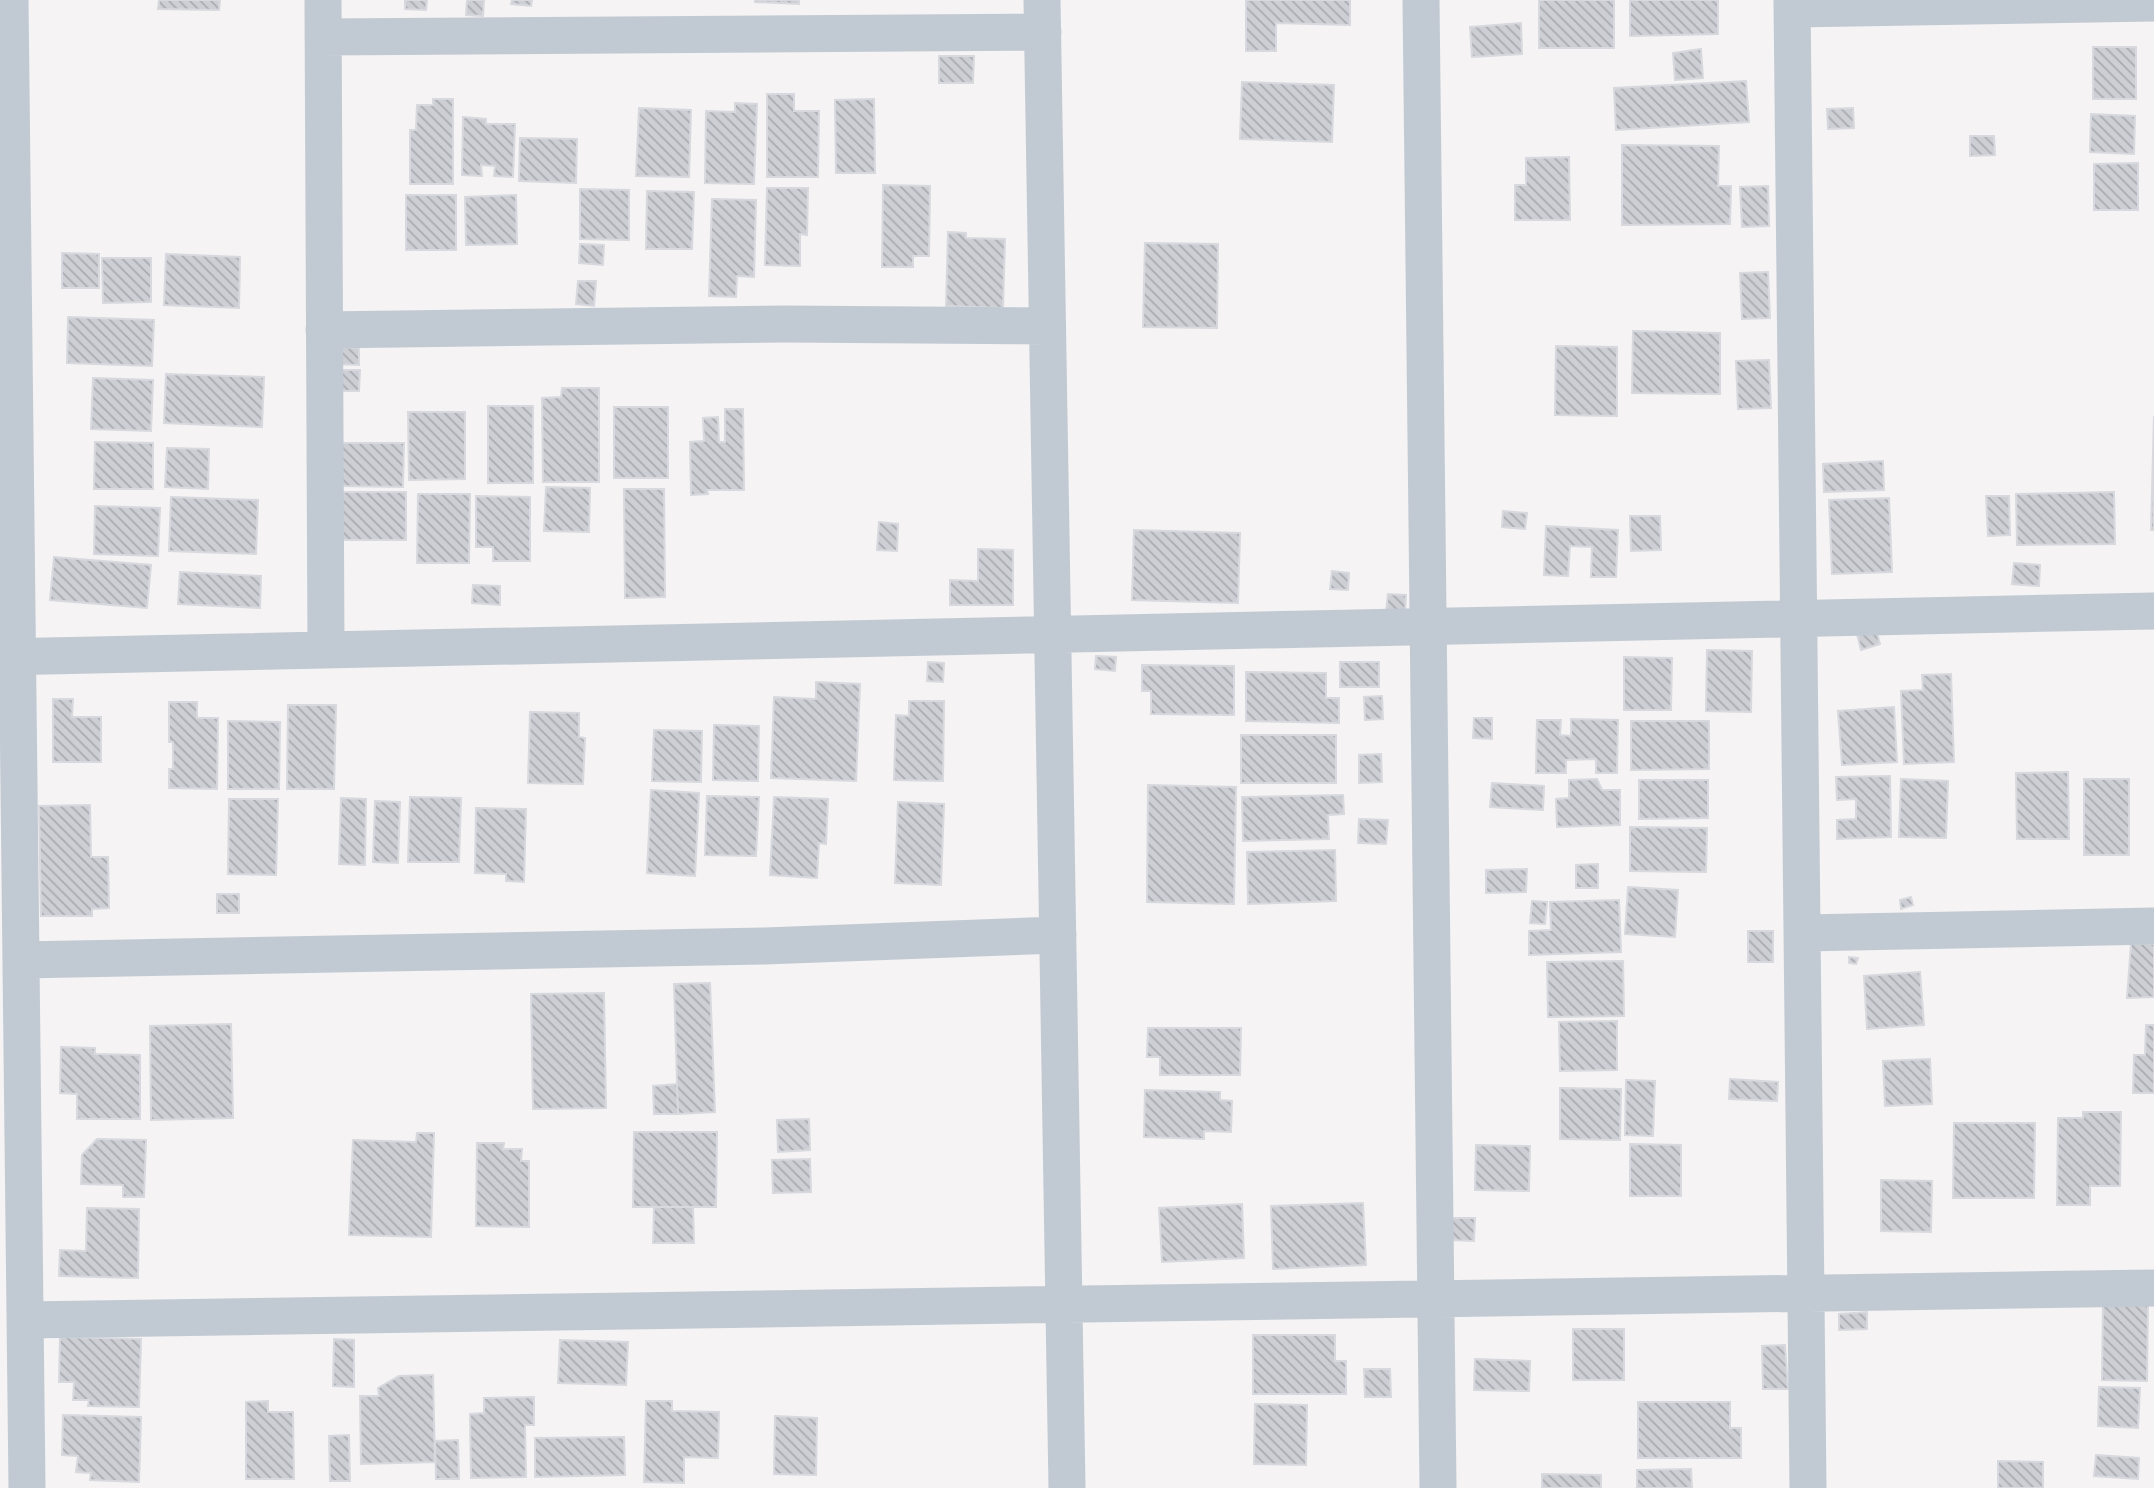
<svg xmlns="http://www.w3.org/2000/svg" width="2154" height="1488" viewBox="0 0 2154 1488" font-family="Rubik,sans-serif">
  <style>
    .building { fill: url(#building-back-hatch); stroke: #d7d9de; stroke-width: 2 }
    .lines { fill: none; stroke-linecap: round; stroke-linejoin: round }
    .minor { stroke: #c1cad2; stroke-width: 37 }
  </style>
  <defs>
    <pattern id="building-back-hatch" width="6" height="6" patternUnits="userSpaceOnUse" patternTransform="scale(1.75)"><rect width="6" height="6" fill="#cdcfd5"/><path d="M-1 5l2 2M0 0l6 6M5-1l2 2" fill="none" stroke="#a8abb0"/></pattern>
  </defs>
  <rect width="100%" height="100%" fill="#f5f3f3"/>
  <path class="building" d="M159,0h61l-1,10 -61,-1z
    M405,0h22l-1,10 -21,-1z
    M467,0h17l-1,16 -17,-1z
    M512,0h20l-1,6 -20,-2z
    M755,0h44v4l-44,-2z
    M1246,0h104v25l-74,-2v28h-30z
    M1539,0h75v48h-75z
    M1630,0h88v34l-88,2z
    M1521,23l1,31 -50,3 -2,-30z
    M2093,47h43v52h-43z
    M1701,49l2,29 -28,2 -2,-27z
    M939,56h35l-1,27h-34z
    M1746,81l3,41 -133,8 -2,-42z
    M1242,82l92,3 -2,57 -92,-3z
    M767,94h27v17h25l-1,66h-51z
    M433,99h20v85h-43v-54h6l1,-25h16z
    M874,99l1,74h-39l-1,-73z
    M735,103l22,1 -3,80 -49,-1 1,-72 29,1z
    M639,108l52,2 -2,67 -53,-1z
    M1853,108l1,20 -26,1 -1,-20z
    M2091,114l44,2 -1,38 -44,-2z
    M463,117l23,2v5h29l-2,53 -19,-1 1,-10 -14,-1 1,11 -20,-1z
    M1970,136h24l1,19 -25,1z
    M520,138l57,1 -1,44 -57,-2z
    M1622,145l97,1 -1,40h13l-1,38 -108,1z
    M1569,157l1,63h-55v-35h11v-27z
    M2138,163v47h-44v-46z
    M883,185l47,1 -1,70h-16v11h-31z
    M1768,186l1,40 -27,1 -2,-40z
    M767,188h41l-1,47 -7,-1v32l-35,-1z
    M580,189l49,1v50l-49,-1z
    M647,191l47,1 -2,57h-46z
    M406,195h50v55h-50z
    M516,195l1,49 -51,1 -1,-48z
    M712,199l44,1 -2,77 -17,-1 -1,21 -27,-1z
    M948,232l18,1v5l39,1 -2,69 -57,-2z
    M1145,243l73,1 -1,84 -74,-1z
    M580,244l24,1 -1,20 -24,-2z
    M62,253l37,1v34h-37z
    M166,254l74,3 -1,51 -75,-3z
    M102,258h49v44l-48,1z
    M1768,272l2,46 -28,1 -2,-46z
    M578,281h18l-2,25 -18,-2z
    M68,317l86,3 -2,46 -85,-3z
    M1633,331l87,2v61l-88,-1z
    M1556,346l61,1v69l-62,-1z
    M335,347l24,1v17l-24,-1z
    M1769,360l2,48 -33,1 -2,-48z
    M336,370h24l-1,21h-23z
    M166,374l98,3 -2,50 -98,-4z
    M93,378l60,2 -2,51 -60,-2z
    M562,388h37v94h-56l-1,-84 19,-1z
    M488,406h45v77h-45z
    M614,407h54v71h-54z
    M725,409h18l1,81h-37l1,4 -17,1 -1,-53 14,-1 -1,-23 15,-1 1,25h6z
    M408,412h57v67l-56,1z
    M2154,416v114h-3z
    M95,442l58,1v46h-59z
    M341,443h63l-1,44 -63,-1z
    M167,448l42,1 -1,40 -43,-2z
    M1883,461l1,29 -60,2 -1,-28z
    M546,487l44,1 -1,44 -45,-1z
    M624,489h40l1,108 -40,1z
    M337,492h69v48h-69z
    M2114,492l1,52 -98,1 -1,-51z
    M418,494h52l-1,69h-52z
    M476,496l54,1v64h-37v-14h-17z
    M1986,496h23l1,39 -22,1z
    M171,497l87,3 -2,54 -87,-3z
    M1889,498l3,74 -60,2 -3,-74z
    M95,506l65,2 -2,48 -64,-2z
    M1503,511l24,2 -2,16 -23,-2z
    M1630,516h30l1,34 -30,1z
    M879,522l19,2 -1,27 -20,-1z
    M1546,526l72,4 -2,47h-25l1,-30 -22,-1 -2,30 -24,-1z
    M1134,530l106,3 -2,70 -106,-3z
    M978,549l35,1v55h-63v-25l28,1z
    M54,557l97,8 -4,43 -97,-8z
    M2014,563l26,2 -1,21 -27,-2z
    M1332,571l17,2 -1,17 -18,-1z
    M180,572l81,4 -1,32 -82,-4z
    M473,585l27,1v19l-28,-2z
    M1388,594l18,1 -1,18 -19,-2z
    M1876,629l4,15 -19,6 -4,-16z
    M1707,650l45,1 -1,61 -45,-1z
    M1096,656l20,1 -1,14 -20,-2z
    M1624,657l48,1 -1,52h-47z
    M928,662l16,1 -1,19 -16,-1z
    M1340,662h39v25h-39z
    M1142,665l92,1v49l-83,-1v-23h-9z
    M1246,672l80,1v25h13v25l-93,-2z
    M1951,674l3,88 -50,2 -3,-73 22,-1 -1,-15z
    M816,682l44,2 -4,97 -85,-3 3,-81 42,2z
    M1382,696l1,23 -18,1 -1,-23z
    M53,699h20l-1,18h29v45h-48z
    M909,701h35l-1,80 -49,-1 2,-65 13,1z
    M169,702h28v16h21l-1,71 -48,-1v-19h4v-27h-4z
    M288,705h48l-2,84h-47z
    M1894,707l3,55 -55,3 -4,-54z
    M530,712l49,1v24l6,1 -2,46 -55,-1z
    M1474,718h18v21l-19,-1z
    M1571,719l47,1 -1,53h-21v-14l-30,1v13h-30l1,-53h24l-1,15 11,1z
    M228,721l52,1 -1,67h-51z
    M1631,721h78v48l-78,1z
    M714,725l45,1 -1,55 -45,-1z
    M654,730l48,1 -1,51 -49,-1z
    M1241,735h95v48h-95z
    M1381,754l1,28 -23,1v-28z
    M2068,772l1,67h-52l-1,-66z
    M1890,776l1,61 -54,2v-19l19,-1v-20l-19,1 -1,-23z
    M1597,779l5,11h18v35l-63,2 -1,-28 13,-1v-18z
    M1901,779l47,2 -2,57 -47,-1z
    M2084,779h45v76h-45z
    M1639,780h69v38l-69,1z
    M1492,783l52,3 -1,24 -53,-3z
    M1148,785l88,2 -2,117 -87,-2z
    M651,790l48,3 -4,83 -48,-3z
    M1343,795l1,19 -16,1 1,24 -86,2 -1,-44z
    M707,796l52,1 -3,59 -51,-1z
    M410,797l51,1 -2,64h-51z
    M774,797l54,2 -2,45 -7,-1 -2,35 -47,-3z
    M341,798l25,1 -1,66 -26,-1z
    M229,799h49l-2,76 -48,-1z
    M375,801l25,1 -2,61 -25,-1z
    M898,802l46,2 -3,81 -46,-2z
    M90,805l1,52h17l1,51 -17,1v7h-51l-2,-110z
    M476,808l50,1 -2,73 -18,-1v-7l-31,-1z
    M1359,819l29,1 -2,24 -28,-1z
    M1630,827l77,1 -1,44 -76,-1z
    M1335,850l1,51 -88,3 -1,-52z
    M1598,864v24h-22v-23z
    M1527,869l-1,23 -40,1v-23z
    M1628,887l50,3 -3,47 -50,-3z
    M217,894h22v19h-22z
    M1911,897l2,8 -12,4 -1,-9z
    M1619,900l2,52 -92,3v-24l22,-1 -1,-28z
    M1532,901l15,1 -2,22 -15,-1z
    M1748,931h25v31h-25z
    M2131,944h23v53l-27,1z
    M1849,957l9,1 -2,6 -7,-1z
    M1623,961l1,55 -76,1 -1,-55z
    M1920,972l4,53 -57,4 -3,-53z
    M710,983l5,129 -37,2 -4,-130z
    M604,993l2,115 -73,1 -2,-115z
    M1617,1021v49l-57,1 -1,-49z
    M231,1024l2,94 -82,2 -1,-94z
    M2146,1025h8v68h-21l1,-38h11z
    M1148,1028h93l-1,47h-80v-18h-13z
    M61,1047l34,1v6l45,1v64h-63v-25l-17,-1z
    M1930,1059l2,45 -47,2 -2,-45z
    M1730,1079l48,3 -1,19 -48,-2z
    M1626,1080l29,1 -2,55 -28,-1z
    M677,1084l1,30h-24l-1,-28z
    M1560,1088l61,1 -1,51 -60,-1z
    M1145,1090l75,2v8l12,1 -1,31 -27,-1v8l-60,-2z
    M2083,1112h38l-1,74h-30v19h-33l1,-87h25z
    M809,1119l1,31 -32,2 -1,-32z
    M1954,1123h81l-1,75h-81z
    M634,1132h83l-1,75h-83z
    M417,1133h17l-3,104 -82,-2 4,-95 63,2z
    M97,1139l49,1 -2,57h-21v-12l-42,-1 1,-29z
    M477,1143h27l-1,6h19l-1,12h8v66l-53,-1z
    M1630,1144l51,1v51h-51z
    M1476,1145l54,1 -1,45 -54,-1z
    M810,1159l1,33 -38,1 -1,-33z
    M1881,1180l51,1 -1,51 -50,-1z
    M1363,1203l3,62 -93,4 -2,-63z
    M1242,1204l2,54 -82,4 -3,-54z
    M654,1207h39l1,36h-41z
    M87,1208l52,1 -1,69 -79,-2 1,-26 26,1z
    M1450,1218h25l-1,23 -24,-1z
    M2103,1301h45l-1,80 -45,-1z
    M1867,1312v17l-28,1v-16z
    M1573,1329h51v51h-51z
    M1253,1335h82v26h11v33h-93z
    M60,1337l81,2 -2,68 -51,-1 1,-6h-16l1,-18h-15z
    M334,1339l20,1v47l-21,-1z
    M560,1340l68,2 -2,43 -68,-2z
    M1785,1345l3,44h-25l-1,-43z
    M1475,1359l55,2 -1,30 -55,-1z
    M1364,1369h26l1,28h-26z
    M433,1375l2,87 -74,2 -1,-68h19l-1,-8 21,-12z
    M2099,1387l41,1 -2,40 -40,-2z
    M534,1397v28h-9l1,52 -55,1 -1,-64 14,-1v-15z
    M268,1401v11h25l1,67h-48v-77z
    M646,1401h26v10l47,1 -1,46 -34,-1v26l-40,-1z
    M1638,1402h92v26h11v30h-103z
    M1255,1404l52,1 -1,60 -52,-1z
    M63,1415l78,2 -2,65 -49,-2 1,-7 -15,-1 2,-16 -16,-1z
    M775,1416l42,2 -1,57 -42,-1z
    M349,1435l1,46h-20l-1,-45z
    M624,1437l1,38 -90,2v-39z
    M458,1440l1,39h-23l-1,-38z
    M2096,1455l43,3 -1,21 -44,-3z
    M1998,1461l45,1v26h-45z
    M1691,1469l1,19h-55v-18z
    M1542,1474l59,1v13h-59z"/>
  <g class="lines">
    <path class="minor" d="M10,0l17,1488
      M323,0l3,650
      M1042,0l25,1488
      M1421,0l17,1488
      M1792,0l16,1488
      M1792,9l362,-6
      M323,37l720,-5
      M324,330l461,-6 262,2
      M0,657l2154,-46
      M1802,933l352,-7
      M21,960l744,-14 293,-11
      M25,1320l2129,-32"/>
  </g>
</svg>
